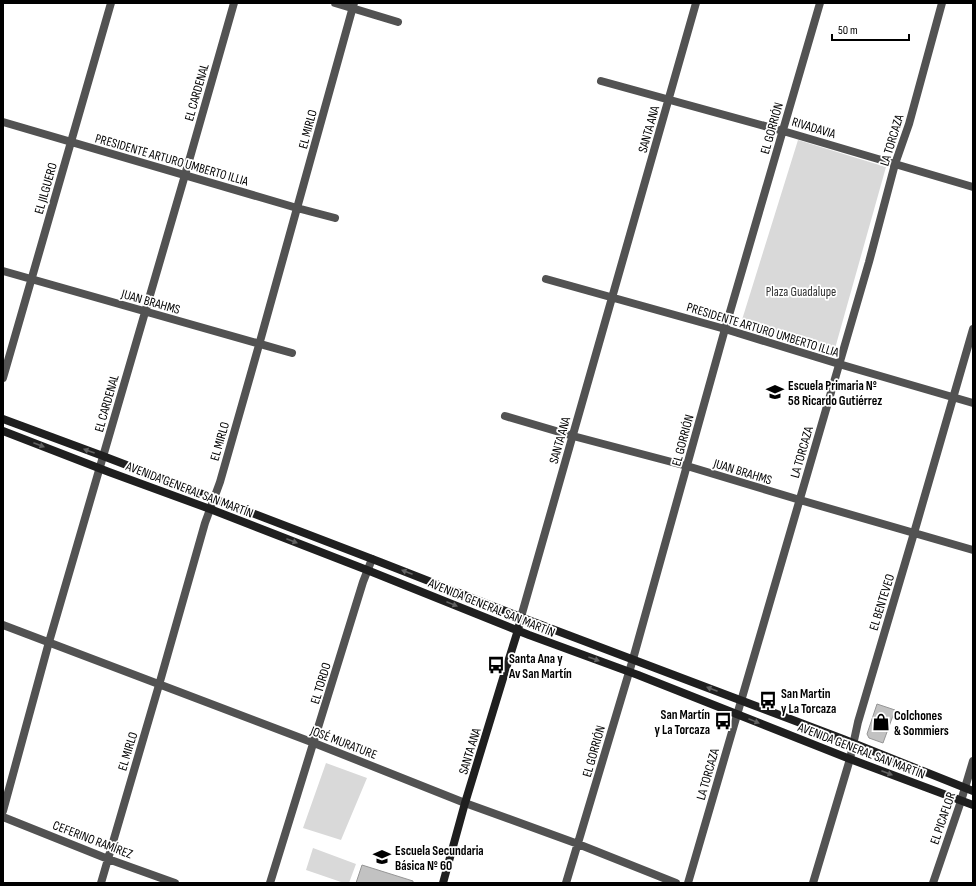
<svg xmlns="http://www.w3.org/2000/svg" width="976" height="886" viewBox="0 0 976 886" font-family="'Sofia Sans Condensed',sans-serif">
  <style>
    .green { fill: #d9d9d9 }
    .building { fill: #c2c2c2; stroke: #969696 }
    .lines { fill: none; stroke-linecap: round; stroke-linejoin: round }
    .street { stroke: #525252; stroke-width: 8 }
    .secondary { stroke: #1f1f1f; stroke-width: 8 }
    .oneway { fill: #626262 }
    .labels { text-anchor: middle; stroke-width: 3.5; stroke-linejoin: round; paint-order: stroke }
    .street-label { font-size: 13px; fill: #000; stroke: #fff }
    .park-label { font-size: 13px; fill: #303030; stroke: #fff }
    .poi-label { font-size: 13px; font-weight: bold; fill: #000; stroke: #fff; text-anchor: start }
  </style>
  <rect width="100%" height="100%" fill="#fff"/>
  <path class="green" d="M798,140l88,27 -52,185 -93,-29z
    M326,763l41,15 -26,62 -38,-12z
    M313,848l43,16 -7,19h-5l-38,-13z"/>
  <path class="building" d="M877,704l18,6 -12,33 -14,-5 -2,-4z
    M362,865l51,16v2h-57z"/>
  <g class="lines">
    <path class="street" d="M335,3l63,19
      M601,81l182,50 190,56
      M3,122l294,86 38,10
      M3,271l289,82
      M546,279l179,50 114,35 134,39
      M3,378l108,-375
      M505,416l68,20 114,30 113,34 173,50
      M521,617l175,-614
      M3,625l311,118 151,60 113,41 98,39
      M3,811l46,-169 136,-467 49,-172
      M3,817l105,42 67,24
      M101,883l58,-198 46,-162 15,-41 39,-137 95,-342
      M270,883l93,-301 9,-23
      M566,883l67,-224 92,-330 95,-326
      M688,883l181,-621 26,-98 14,-40 33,-121
      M813,883l37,-124 8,-37 56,-189 59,-204
      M933,883l28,-82 12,-40"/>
    <path class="secondary" d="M3,419l100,37 277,106 151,59 312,118 130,52
      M3,431l106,41 101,37 157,61 162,65 109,40 212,84 123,46
      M443,883l22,-80 43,-141 10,-32 3,-13"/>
  </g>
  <defs><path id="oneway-solid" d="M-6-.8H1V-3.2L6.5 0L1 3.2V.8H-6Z"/></defs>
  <g class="oneway">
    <use href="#oneway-solid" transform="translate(39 445) rotate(21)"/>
    <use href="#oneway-solid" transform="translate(89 451) rotate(-160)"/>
    <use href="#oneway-solid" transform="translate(292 541) rotate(21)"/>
    <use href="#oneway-solid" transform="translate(407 572) rotate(-159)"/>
    <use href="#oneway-solid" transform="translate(452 604) rotate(22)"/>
    <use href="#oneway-solid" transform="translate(594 659) rotate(20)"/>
    <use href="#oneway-solid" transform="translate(712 689) rotate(-159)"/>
    <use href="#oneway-solid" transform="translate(754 721) rotate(22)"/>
    <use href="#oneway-solid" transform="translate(887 773) rotate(21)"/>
  </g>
  <defs>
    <g id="school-bare" transform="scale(1.38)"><path d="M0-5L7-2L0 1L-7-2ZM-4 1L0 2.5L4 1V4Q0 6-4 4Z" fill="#000" stroke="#fff" stroke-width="2.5" paint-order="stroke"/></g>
    <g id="bus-bare" transform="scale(1.38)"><path d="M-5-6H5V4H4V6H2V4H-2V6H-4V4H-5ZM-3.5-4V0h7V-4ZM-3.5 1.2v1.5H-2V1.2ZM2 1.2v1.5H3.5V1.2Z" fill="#000" stroke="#fff" stroke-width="2.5" paint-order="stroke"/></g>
    <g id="shop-bare" transform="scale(1.38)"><path d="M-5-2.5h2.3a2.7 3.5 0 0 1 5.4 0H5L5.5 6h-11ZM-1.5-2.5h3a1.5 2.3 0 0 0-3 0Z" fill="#000" stroke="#fff" stroke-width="2.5" paint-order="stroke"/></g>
  </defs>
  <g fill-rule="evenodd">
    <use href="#school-bare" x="775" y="392"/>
    <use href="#bus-bare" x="496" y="665"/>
    <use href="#bus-bare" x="768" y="700"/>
    <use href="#bus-bare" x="723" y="721"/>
    <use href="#shop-bare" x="881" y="722"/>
    <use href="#school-bare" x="382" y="857"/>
  </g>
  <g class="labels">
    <g class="street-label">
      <text transform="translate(196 92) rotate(-74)" y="5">EL CARDENAL</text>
      <text transform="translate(814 127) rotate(17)" y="5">RIVADAVIA</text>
      <text transform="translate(771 128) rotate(-74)" y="5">EL GORRIÓN</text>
      <text transform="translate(307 129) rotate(-75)" y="5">EL MIRLO</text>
      <text transform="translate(648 129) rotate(-74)" y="5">SANTA ANA</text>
      <text transform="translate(891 140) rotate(-73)" y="5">LA TORCAZA</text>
      <text transform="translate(172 159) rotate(16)" y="5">PRESIDENTE ARTURO UMBERTO ILLIA</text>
      <text transform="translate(45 188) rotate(-74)" y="5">EL JILGUERO</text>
      <text transform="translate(151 301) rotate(16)" y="5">JUAN BRAHMS</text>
      <text transform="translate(763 329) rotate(17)" y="5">PRESIDENTE ARTURO UMBERTO ILLIA</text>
      <text transform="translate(106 403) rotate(-74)" y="5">EL CARDENAL</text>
      <text transform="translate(559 440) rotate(-74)" y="5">SANTA ANA</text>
      <text transform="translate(682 440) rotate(-75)" y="5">EL GORRIÓN</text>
      <text transform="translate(219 441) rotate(-74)" y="5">EL MIRLO</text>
      <text transform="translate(801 452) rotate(-74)" y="5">LA TORCAZA</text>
      <text transform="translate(743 471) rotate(17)" y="5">JUAN BRAHMS</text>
      <text transform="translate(190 489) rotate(21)" y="5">AVENIDA GENERAL SAN MARTÍN</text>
      <text transform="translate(881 602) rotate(-73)" y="5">EL BENTEVEO</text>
      <text transform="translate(492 607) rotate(22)" y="5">AVENIDA GENERAL SAN MARTÍN</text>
      <text transform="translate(320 683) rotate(-73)" y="5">EL TORDO</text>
      <text transform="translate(344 742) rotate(21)" y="5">JOSÉ MURATURE</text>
      <text transform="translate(862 750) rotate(21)" y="5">AVENIDA GENERAL SAN MARTÍN</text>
      <text transform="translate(127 751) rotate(-73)" y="5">EL MIRLO</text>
      <text transform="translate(469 751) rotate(-73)" y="5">SANTA ANA</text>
      <text transform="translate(593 751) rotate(-74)" y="5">EL GORRIÓN</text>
      <text transform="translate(707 774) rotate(-74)" y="5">LA TORCAZA</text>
      <text transform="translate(942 818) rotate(-71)" y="5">EL PICAFLOR</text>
      <text transform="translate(93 839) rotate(21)" y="5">CEFERINO RAMÍREZ</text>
    </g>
    <g class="park-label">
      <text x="801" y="296">Plaza Guadalupe</text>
    </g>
    <g class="poi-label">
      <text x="788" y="390">Escuela Primaria Nº<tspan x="788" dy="15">58 Ricardo Gutiérrez</tspan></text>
      <text x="509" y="663">Santa Ana y<tspan x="509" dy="15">Av San Martín</tspan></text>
      <text x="781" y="698">San Martin<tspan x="781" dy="15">y La Torcaza</tspan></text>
      <text x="710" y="719" text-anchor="end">San Martín<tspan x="710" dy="15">y La Torcaza</tspan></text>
      <text x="894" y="720">Colchones<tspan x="894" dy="15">&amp; Sommiers</tspan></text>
      <text x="395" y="855">Escuela Secundaria<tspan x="395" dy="15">Básica Nº 60</tspan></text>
    </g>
  </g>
  <rect width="976" height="886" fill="none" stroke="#000000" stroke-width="8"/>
  <path d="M832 34v6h77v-6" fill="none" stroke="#000000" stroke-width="2"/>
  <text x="838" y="34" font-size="12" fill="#000000" stroke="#ffffff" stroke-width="3" paint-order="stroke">50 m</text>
</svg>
